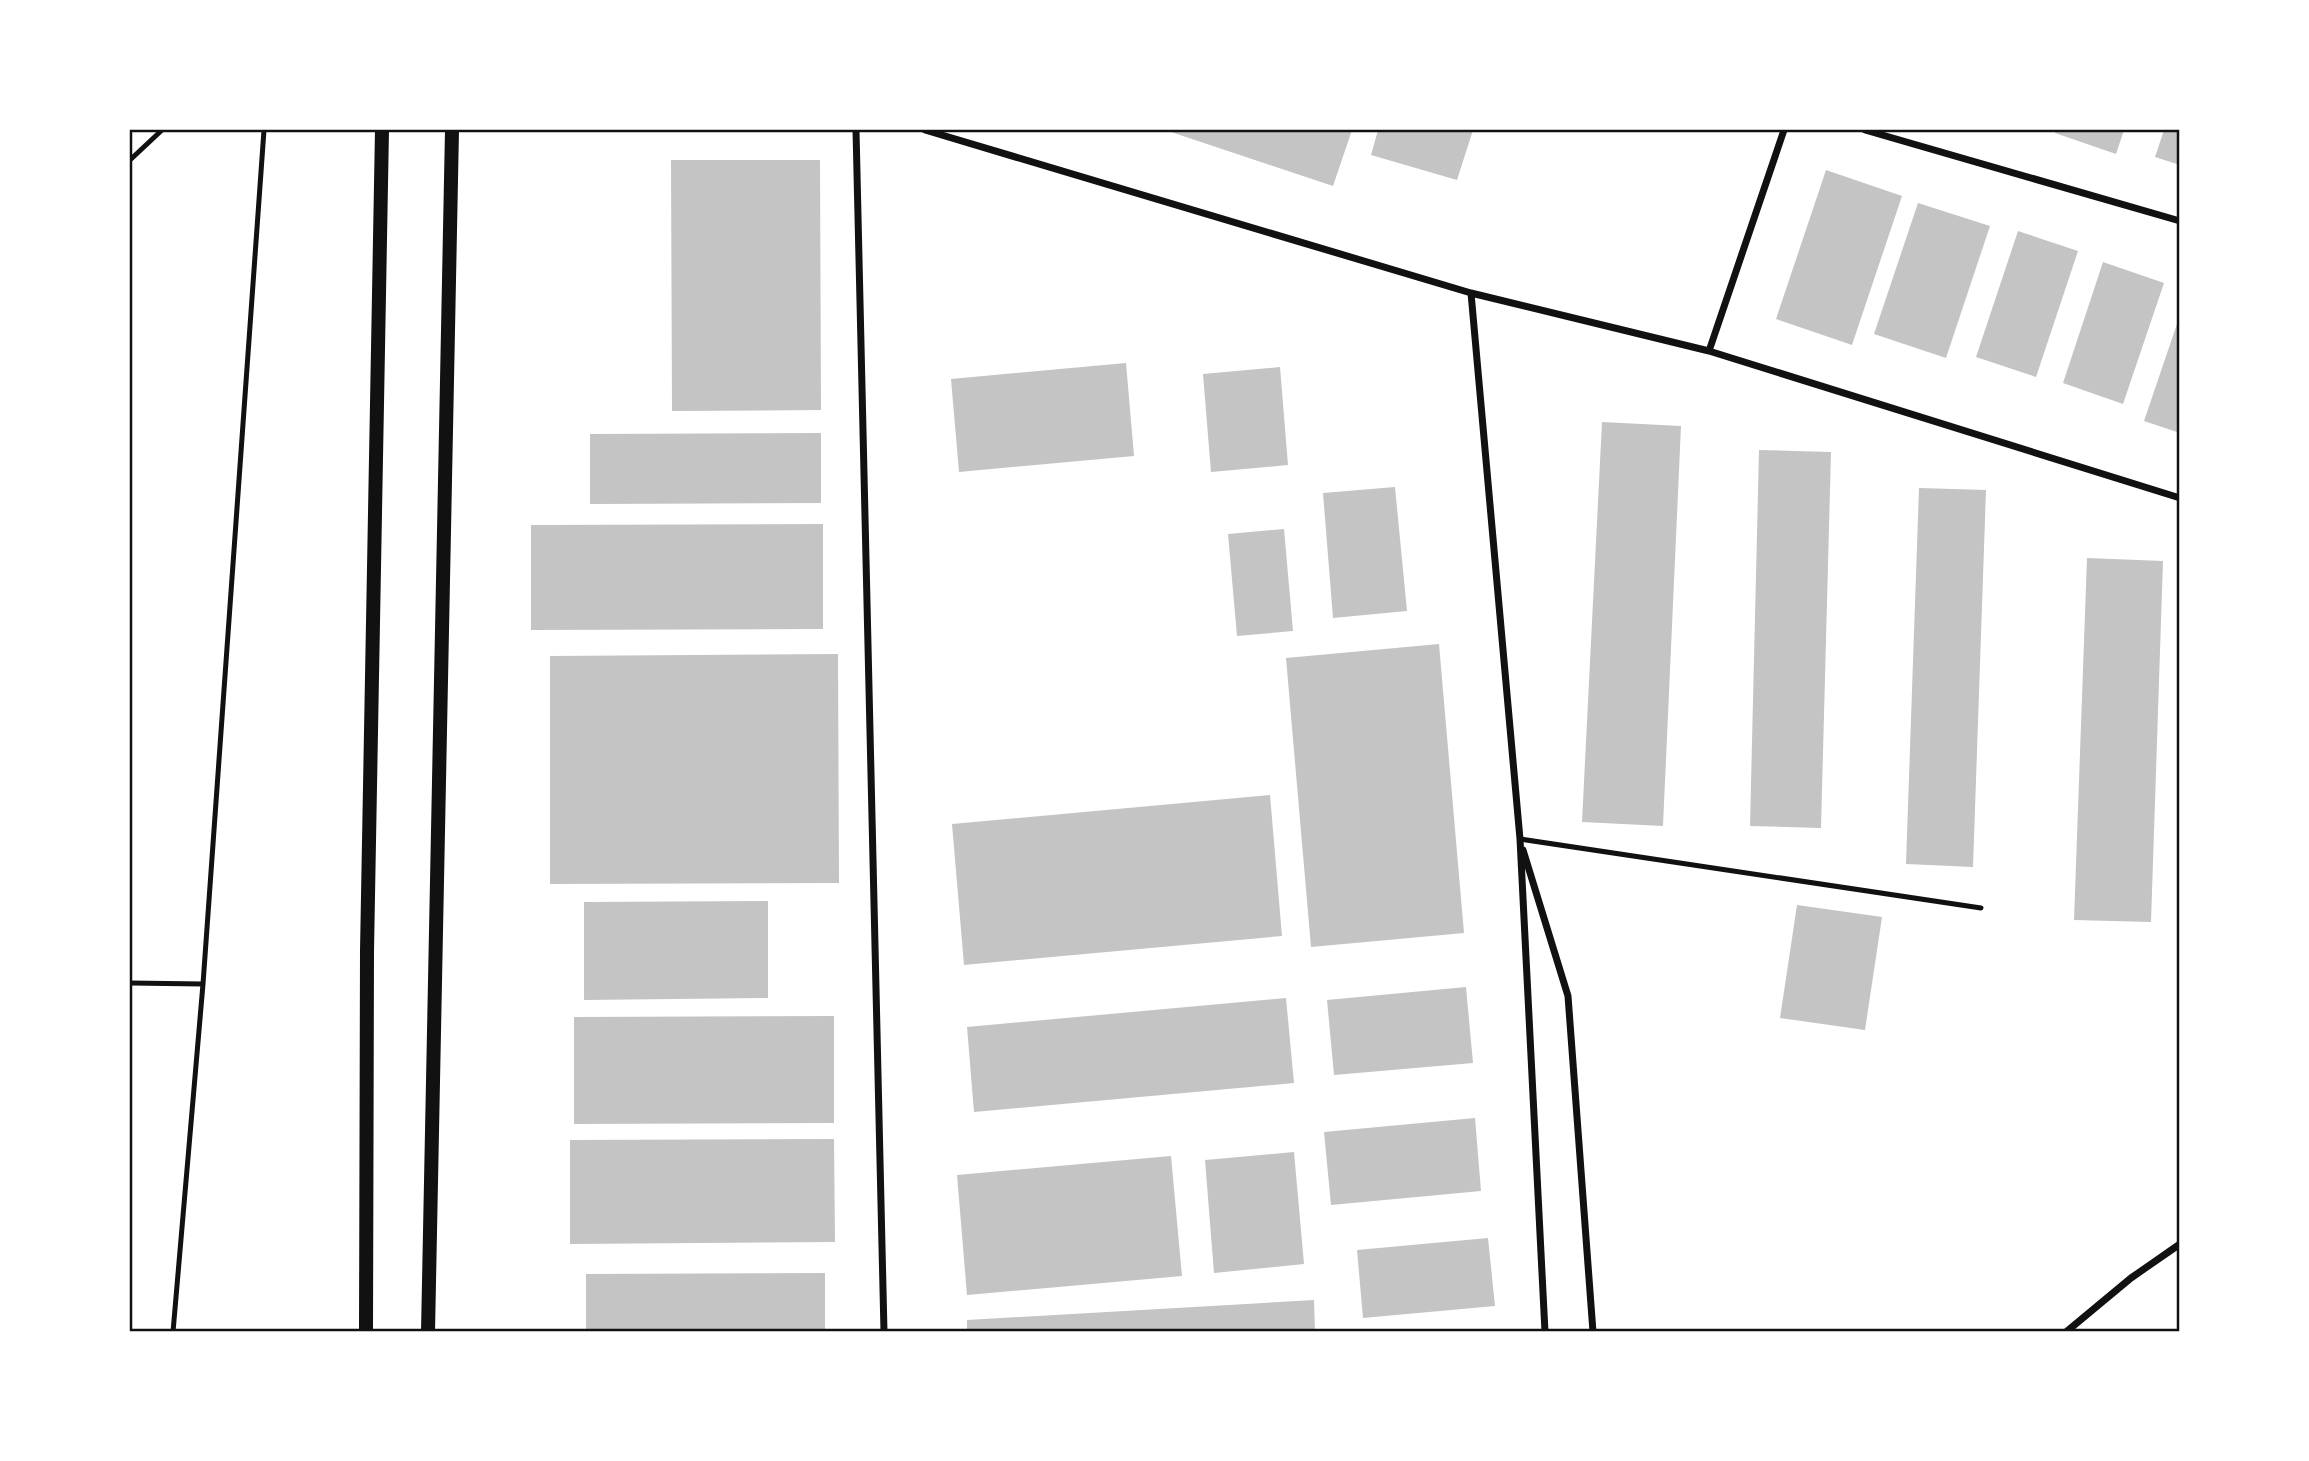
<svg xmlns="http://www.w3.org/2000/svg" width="2309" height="1461" viewBox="0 0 2309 1461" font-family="Lato,sans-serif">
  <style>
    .building { fill: #c4c4c4 }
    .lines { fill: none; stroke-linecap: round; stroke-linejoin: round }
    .service { stroke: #111; stroke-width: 5 }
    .minor { stroke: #111; stroke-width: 7 }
    .secondary { stroke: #111; stroke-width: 14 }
    .neatline { fill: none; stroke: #111; stroke-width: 2.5 }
  </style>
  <rect width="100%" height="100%" fill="#fff"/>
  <path class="building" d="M1165,130h187l-19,56z
    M1378,130h95l-16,50 -86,-25z
    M2056,130h68l-8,24 -61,-21z
    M2164,130h16v35l-25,-8z
    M671,160h149l1,250 -149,1z
    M1826,170l76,26 -50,149 -76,-26z
    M1918,203l72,23 -44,132 -72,-24z
    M2018,231l60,20 -42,126 -60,-20z
    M2103,262l61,21 -41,121 -60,-21z
    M2179,318h1v115l-36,-12z
    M1126,363l8,93 -175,16 -8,-93z
    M1280,367l8,98 -77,7 -8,-98z
    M1602,422l79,4 -18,400 -81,-4z
    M821,433v70l-231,1v-70z
    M1759,450l72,2 -10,376 -71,-2z
    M1395,487l12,124 -74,7 -10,-125z
    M1919,488l67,2 -13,377 -67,-3z
    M823,524v105l-292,1v-105z
    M1284,529l9,102 -56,5 -9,-102z
    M2087,558l76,3 -12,361 -77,-2z
    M1439,644l25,289 -153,14 -25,-289z
    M838,654l1,229 -289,1v-228z
    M1270,795l12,141 -318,29 -12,-141z
    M768,901v97l-184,2v-98z
    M1797,905l85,12 -17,113 -85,-12z
    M1466,987l7,76 -139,12 -7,-75z
    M1286,998l8,85 -320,29 -7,-85z
    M834,1016v107l-260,1v-107z
    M1475,1118l6,73 -150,14 -7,-73z
    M834,1139l1,103 -265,2v-104z
    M1294,1152l10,112 -90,9 -9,-113z
    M1171,1156l11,120 -215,19 -10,-120z
    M1488,1238l7,68 -132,12 -6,-68z
    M825,1273v59h-239v-58z
    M1314,1300l1,32h-348v-12z"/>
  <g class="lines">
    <path class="service" d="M130,160l32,-30
      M1520,839l461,69
      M130,983l73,1
      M173,1332l30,-348 61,-854"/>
    <path class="minor" d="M856,130l28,1202
      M925,130l546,163 238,58 471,147
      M1865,130l315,91
      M1471,293l49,546 25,493
      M1709,351l75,-221
      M1523,850l45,146 25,336
      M2066,1332l65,-54 49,-34"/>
    <path class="secondary" d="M366,1332l1,-381 15,-821
      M428,1332l24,-1202"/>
  </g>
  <rect width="2309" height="1461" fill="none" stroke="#ffffff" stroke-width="262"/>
  <rect x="131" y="131" width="2047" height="1199" class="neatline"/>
</svg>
